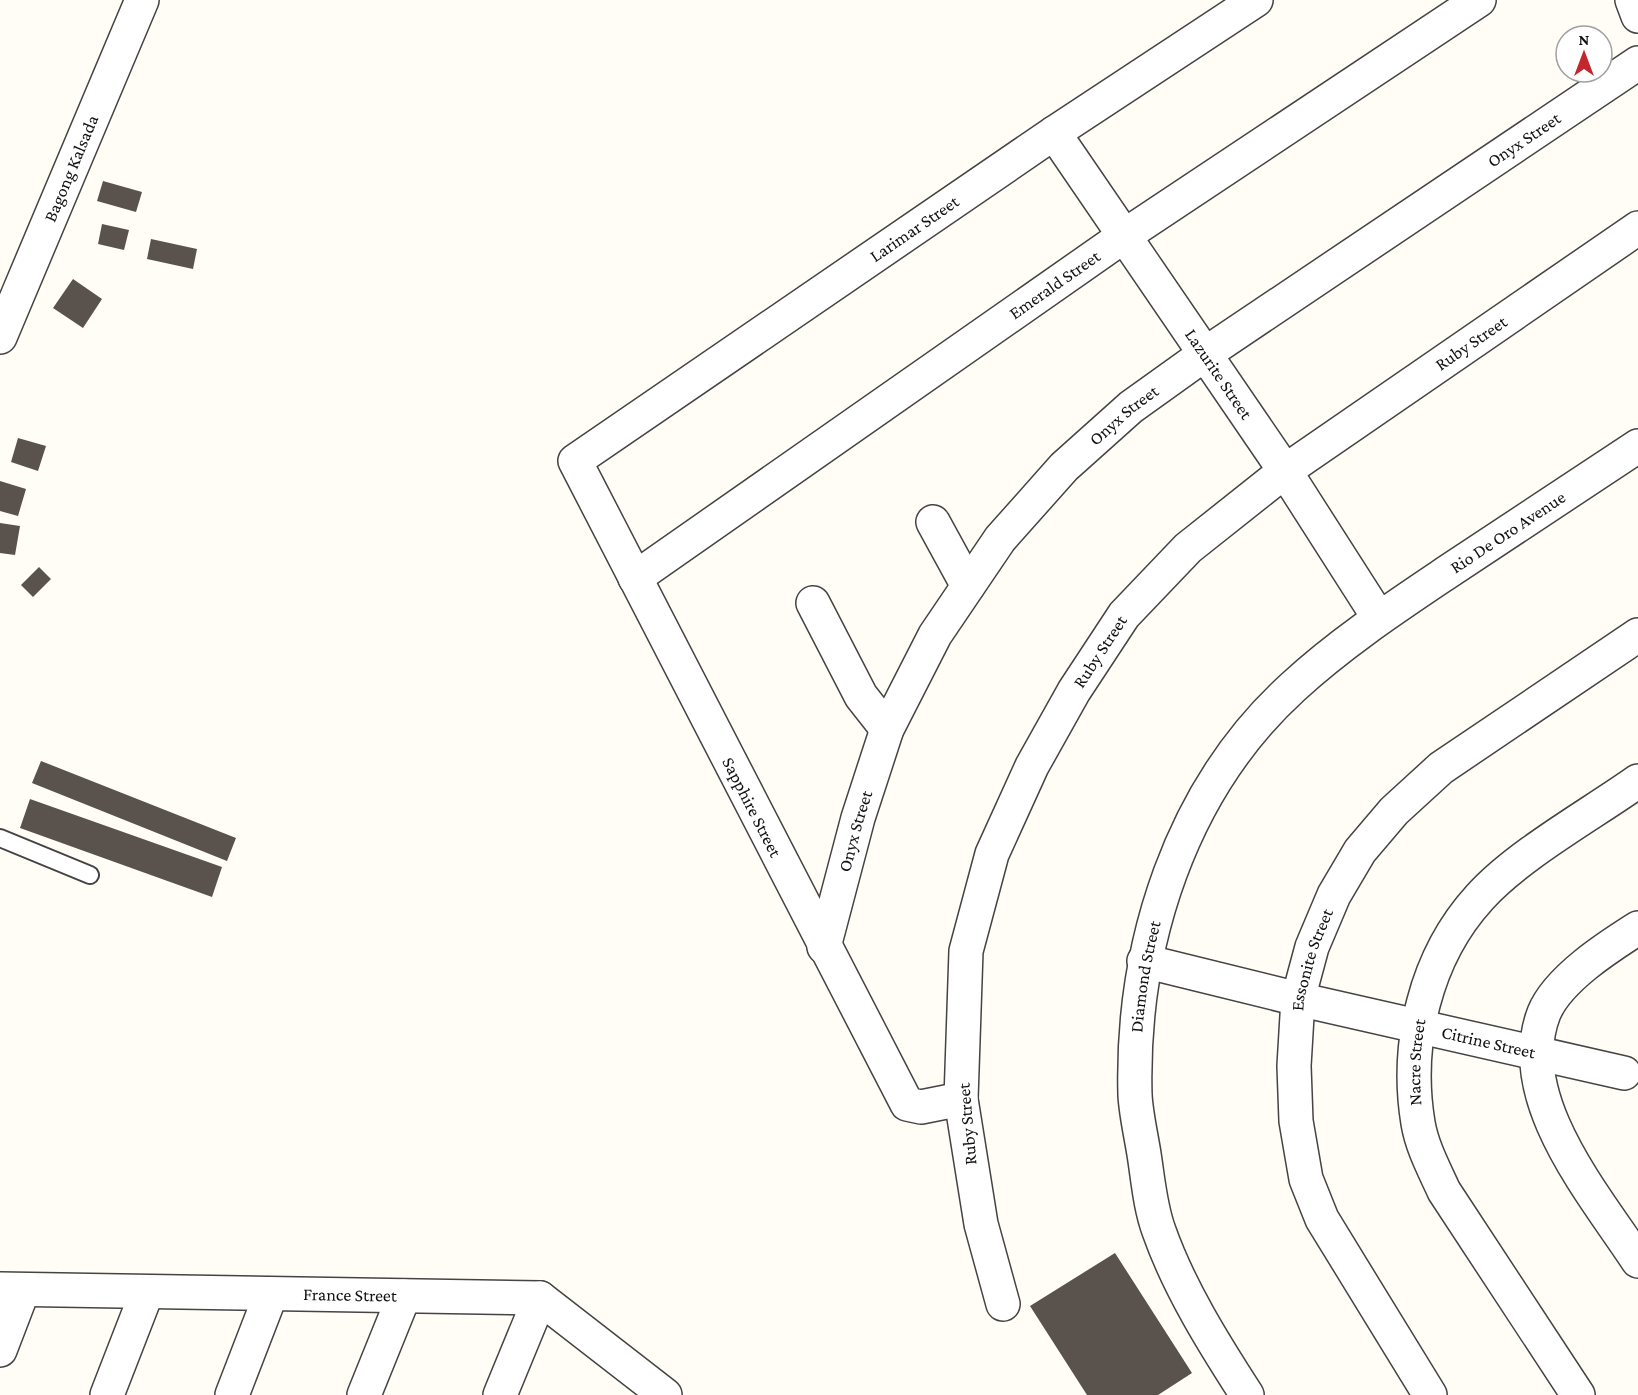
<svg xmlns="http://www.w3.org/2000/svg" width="1638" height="1395" viewBox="0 0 1638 1395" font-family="'Crimson Pro',serif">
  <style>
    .building { fill: #5a524d }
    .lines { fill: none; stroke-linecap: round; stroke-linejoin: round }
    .service-casing { stroke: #444; stroke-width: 20 }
    .minor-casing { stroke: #444; stroke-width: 36 }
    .tertiary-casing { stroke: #444; stroke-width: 36 }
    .service { stroke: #fff; stroke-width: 16 }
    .minor { stroke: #fff; stroke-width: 33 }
    .tertiary { stroke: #fff; stroke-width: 33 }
    .labels { text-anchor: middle; stroke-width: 6; stroke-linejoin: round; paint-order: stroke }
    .street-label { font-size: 18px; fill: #111; stroke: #fff }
  </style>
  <rect width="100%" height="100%" fill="#fffdf5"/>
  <path class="building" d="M103,181l39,11 -6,20 -39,-11z
    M102,224l27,6 -5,20 -26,-6z
    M151,239l46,10 -4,20 -46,-10z
    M73,279l29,20 -19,29 -30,-20z
    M18,438l28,8 -8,25 -27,-9z
    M0,481l26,8 -8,27 -18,-5z
    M0,523l20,3 -5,29 -15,-2z
    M39,567l12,12 -18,18 -12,-12z
    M41,761l195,77 -9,23 -195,-78z
    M30,799l192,68 -10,30 -192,-69z
    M1115,1253l77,120 -34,22h-71l-57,-89z"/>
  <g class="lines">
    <g class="service-casing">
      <path id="service" d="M0,838l90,37"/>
    </g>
    <g class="minor-casing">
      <g id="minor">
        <path d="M1632,0l6,16"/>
        <path id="s1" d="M1054,133l231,338 94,147"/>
        <path d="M933,522l35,64"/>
        <path id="s2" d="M635,578l489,-342 355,-236"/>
        <path d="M813,603l48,93 26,33"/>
        <path d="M1638,928c-30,19 -80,51 -94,85 -33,85 51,182 94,248"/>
        <path id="s3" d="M824,947l34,-129 29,-89 48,-94 65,-96 64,-72 67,-60 74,-53 433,-291"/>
        <path id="s4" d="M1144,961l154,38 326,74"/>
        <path id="s5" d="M961,1099l-40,8 -14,-3 -332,-643 479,-328 202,-133"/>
        <path id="s6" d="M0,1289l540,9 125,97"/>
        <path id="s7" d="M1003,1304l-22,-80 -20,-125 5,-148 26,-97 40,-88 42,-75 50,-76 64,-67 97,-77 353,-243"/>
        <path d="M0,1350l23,-60"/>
        <path d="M107,1395l40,-103"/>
        <path d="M232,1395l39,-101"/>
        <path d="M364,1395l40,-99"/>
        <path d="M500,1395l40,-97"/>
        <path id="s8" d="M1430,1395l-108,-176 -16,-40 -10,-58 -2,-55 4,-67 14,-52 22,-52 26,-44 34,-40 47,-43 197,-133"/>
        <path id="s9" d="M1578,1395l-134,-204c-10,-22 -22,-44 -26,-68 -13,-79 7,-166 62,-226 38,-42 110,-82 158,-116"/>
      </g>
    </g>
    <g class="tertiary-casing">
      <g id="tertiary">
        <path id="s10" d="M0,337l142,-337"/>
        <path id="s11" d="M1247,1395c-33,-51 -68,-107 -88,-164 -9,-24 -11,-52 -15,-77 -3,-19 -8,-40 -9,-59 -4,-150 45,-305 158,-408 49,-45 104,-81 159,-118 62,-41 124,-82 186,-123"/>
      </g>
    </g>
    <use href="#service" class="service"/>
    <use href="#minor" class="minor"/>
    <use href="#tertiary" class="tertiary"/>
  </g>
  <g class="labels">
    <g class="street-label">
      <text dy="6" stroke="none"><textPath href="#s3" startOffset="1110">Onyx Street</textPath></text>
      <text dy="6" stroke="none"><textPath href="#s10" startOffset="183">Bagong Kalsada</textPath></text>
      <text dy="6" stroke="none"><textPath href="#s5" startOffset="1190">Larimar Street</textPath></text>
      <text dy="6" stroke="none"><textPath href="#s2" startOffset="512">Emerald Street</textPath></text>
      <text dy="6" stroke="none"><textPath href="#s7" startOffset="1174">Ruby Street</textPath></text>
      <text dy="6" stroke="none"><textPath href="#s1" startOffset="292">Lazurite Street</textPath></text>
      <text dy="6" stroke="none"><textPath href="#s3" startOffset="624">Onyx Street</textPath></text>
      <text dy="6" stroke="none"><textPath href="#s11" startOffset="1041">Rio De Oro Avenue</textPath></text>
      <text dy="6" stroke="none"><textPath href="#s7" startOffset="688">Ruby Street</textPath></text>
      <text transform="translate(752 807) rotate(63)" y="6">Sapphire Street</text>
      <text dy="6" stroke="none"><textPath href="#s3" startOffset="120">Onyx Street</textPath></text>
      <text dy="6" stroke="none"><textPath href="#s8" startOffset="472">Essonite Street</textPath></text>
      <text dy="6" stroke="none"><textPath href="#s11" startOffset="444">Diamond Street</textPath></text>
      <text dy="6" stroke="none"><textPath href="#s4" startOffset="354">Citrine Street</textPath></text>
      <text dy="6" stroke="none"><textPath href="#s9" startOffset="378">Nacre Street</textPath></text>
      <text transform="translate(967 1124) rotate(-95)" y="6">Ruby Street</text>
      <text dy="6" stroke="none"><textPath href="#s6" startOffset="350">France Street</textPath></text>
    </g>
  </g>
  <g transform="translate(1584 54)"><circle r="28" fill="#ffffff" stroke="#a0a0a0" stroke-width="1.5"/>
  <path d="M0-4.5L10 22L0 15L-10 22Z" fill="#c4262e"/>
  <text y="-9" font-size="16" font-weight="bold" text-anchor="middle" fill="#111111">N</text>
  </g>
</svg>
